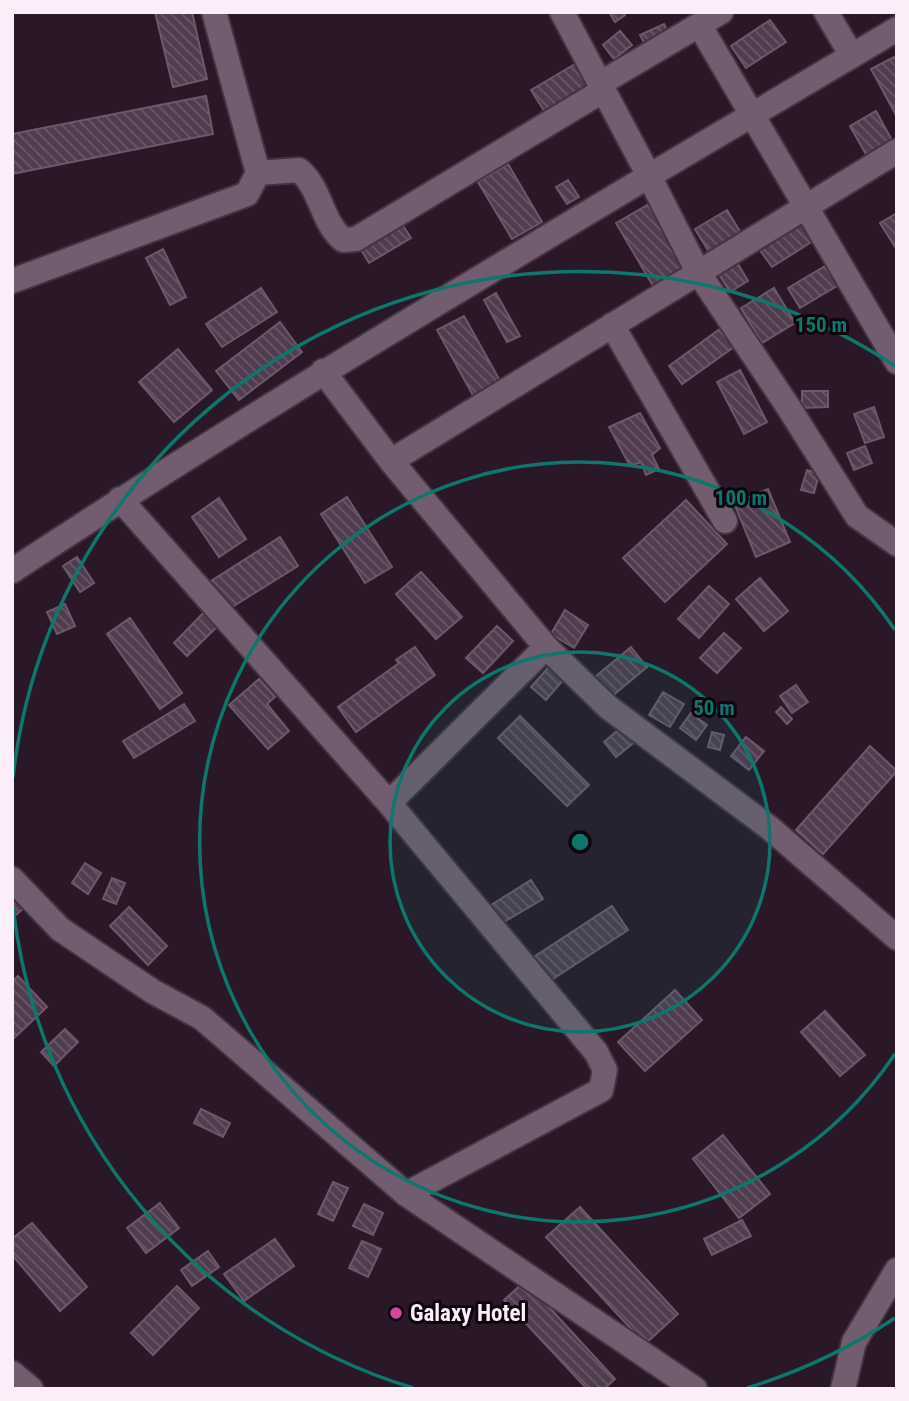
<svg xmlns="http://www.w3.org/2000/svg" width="909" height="1401" viewBox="0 0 909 1401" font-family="'Roboto Condensed',sans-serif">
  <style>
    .building { fill: url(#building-back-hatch); stroke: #6d586b; stroke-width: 2 }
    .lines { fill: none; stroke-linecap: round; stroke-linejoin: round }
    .minor-casing { stroke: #41333f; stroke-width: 28 }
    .minor { stroke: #725d70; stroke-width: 24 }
    .ring { fill: none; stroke: #0f766e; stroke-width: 3.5 }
    .hotel-dot { fill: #d1479c; stroke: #0e060d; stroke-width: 2.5 }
    .labels { text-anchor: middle; stroke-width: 6; stroke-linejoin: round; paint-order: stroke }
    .poi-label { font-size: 23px; font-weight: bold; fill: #fbeef9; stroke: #0e060d; text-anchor: start }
    .centre { fill: #0f766e; stroke: #0e060d; stroke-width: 3.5 }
    .ring-label { font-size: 21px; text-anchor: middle; font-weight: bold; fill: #0f766e; stroke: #0e060d; stroke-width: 6; stroke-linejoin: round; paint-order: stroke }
  </style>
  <defs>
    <pattern id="building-back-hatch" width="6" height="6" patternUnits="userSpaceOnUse" patternTransform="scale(1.75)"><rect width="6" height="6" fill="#4f3c4e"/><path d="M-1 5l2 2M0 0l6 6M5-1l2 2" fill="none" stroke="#695868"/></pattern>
  </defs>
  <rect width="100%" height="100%" fill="#2a1828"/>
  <path class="building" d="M155,12h37l15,67 -34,8z
    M609,12h15l1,3 -10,7z
    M770,20l16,22 -40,26 -15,-22z
    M664,24l8,17 -23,11 -9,-17z
    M620,31l12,14 -18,14 -11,-14z
    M894,57l3,5v55l-26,-48z
    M585,58l14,24 -53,32 -15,-24z
    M206,96l7,38 -201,40v-40z
    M876,111l18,33 -26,14 -18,-32z
    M508,164l34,58 -30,17 -34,-57z
    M568,180l11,17 -12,7 -11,-17z
    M654,201l37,63 -38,22 -37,-63z
    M727,210l17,28 -32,19 -17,-28z
    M897,213v37l-17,-27z
    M398,218l13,20 -42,25 -12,-20z
    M801,223l12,18 -41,26 -13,-18z
    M163,249l23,48 -16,8 -24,-47z
    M734,257l14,24 -18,11 -15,-24z
    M830,263l12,20 -42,25 -12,-20z
    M261,288l16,24 -55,35 -16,-23z
    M774,288l21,35 -33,20 -21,-35z
    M496,293l24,43 -13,6 -23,-42z
    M464,316l39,70 -27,15 -39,-71z
    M280,322l22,30 -63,48 -23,-29z
    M728,323l13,19 -59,42 -13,-18z
    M178,349l34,41 -38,32 -35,-40z
    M740,370l27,52 -23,12 -27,-52z
    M802,391h26v16l-26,1z
    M874,407l10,30 -19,6 -11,-29z
    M640,413l20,35 -8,7 7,14 -13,6 -5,-13 -11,4 -21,-39z
    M865,446l7,17 -18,7 -7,-17z
    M807,470l12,4 -5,19 -13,-3z
    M768,489l22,53 -34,15 -22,-54z
    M347,497l45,70 -27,16 -44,-69z
    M219,498l27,41 -27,18 -27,-40z
    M686,500l41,44 -62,58 -42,-44z
    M280,537l18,29 -69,43 -18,-28z
    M77,557l17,26 -14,9 -17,-26z
    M421,572l41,45 -26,22 -40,-45z
    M760,578l28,33 -24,20 -28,-32z
    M709,586l20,18 -30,34 -21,-19z
    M65,604l10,22 -18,8 -10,-22z
    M208,608l14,14 -35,34 -13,-13z
    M565,610l23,15 -14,23 -23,-14z
    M130,618l52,75 -22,16 -53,-75z
    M497,626l16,15 -30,32 -17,-15z
    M724,633l17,15 -24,25 -17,-15z
    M415,647l20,28 -79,57 -18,-25 61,-44 -3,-3z
    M631,647l16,20 -42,35 -16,-20z
    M556,659l14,13 -24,28 -15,-13z
    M259,679l16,18 -8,7 22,27 -21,18 -39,-44z
    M796,685l12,17 -16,11 -12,-17z
    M663,692l21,12 -14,23 -21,-12z
    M184,704l11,17 -61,37 -11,-17z
    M781,707l11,12 -5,5 -11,-12z
    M691,713l16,12 -11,15 -16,-12z
    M520,716l69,69 -22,21 -69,-68z
    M624,725l13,15 -21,17 -12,-15z
    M712,732l12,3 -4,15 -12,-3z
    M746,737l18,14 -15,19 -18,-14z
    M870,746l27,25 -74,83 -27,-24z
    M85,863l16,10 -13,21 -16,-11z
    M112,878l13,5 -9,21 -13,-5z
    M531,880l12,19 -41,24 -11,-18z
    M18,901l6,7 -12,10v-12z
    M612,906l16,24 -83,54 -16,-24z
    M129,907l38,39 -19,19 -38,-39z
    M18,976l29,31 -35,33v-58z
    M675,990l27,30 -57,51 -27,-29z
    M825,1011l40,44 -25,21 -39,-44z
    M65,1029l13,13 -24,24 -13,-14z
    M201,1109l29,14 -7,14 -29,-14z
    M723,1135l47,59 -31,24 -46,-59z
    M333,1182l15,6 -15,33 -15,-7z
    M160,1203l19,25 -33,25 -19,-25z
    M364,1204l19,9 -10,22 -20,-9z
    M580,1207l98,107 -33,30 -99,-107z
    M742,1220l9,16 -39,19 -8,-16z
    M32,1223l55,64 -27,24 -48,-56v-16z
    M275,1239l19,27 -50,35 -20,-27z
    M362,1241l19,8 -13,28 -19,-9z
    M208,1251l11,16 -27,19 -11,-16z
    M525,1281l90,98 -11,10h-17l-83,-89z
    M177,1286l22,22 -46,47 -22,-22z"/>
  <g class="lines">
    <g class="minor-casing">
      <path id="minor" d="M826,12l26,44
        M700,26l197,336
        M897,29l-248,147 49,96 91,136 68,108 40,28
        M601,83l120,-71
        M258,173l41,-3c22,18 22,51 44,70l13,-1 248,-149
        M12,281l235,-87 11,-21 -44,-161
        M612,325l113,196
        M323,371l68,90 155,186 62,60 163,122 126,109
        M391,461l506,-310
        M120,499l269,304 207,249 9,18 -4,20 -195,104
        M12,571c209,-138 423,-267 637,-395l-87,-164
        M389,803l157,-156
        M12,879l48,50 92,62 50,27 204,176 289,195
        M12,1373l19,16
        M843,1389l11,-47 43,-72"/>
    </g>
    <use href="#minor" class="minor"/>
  </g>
  <circle cx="580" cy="842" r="190" fill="#0f766e" fill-opacity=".12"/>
  <g class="ring">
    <circle cx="580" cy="842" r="190"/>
    <path d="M895 1054A380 380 0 1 1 895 630"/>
    <path d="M895 1318A571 571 0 0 1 747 1388M413 1388A571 571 0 0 1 13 907M13 777A571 571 0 0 1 895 366"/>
  </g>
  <circle class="hotel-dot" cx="396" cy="1313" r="7"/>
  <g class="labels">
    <g class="poi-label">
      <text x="410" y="1321">Galaxy Hotel</text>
    </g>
  </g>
  <circle cx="580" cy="842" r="10" class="centre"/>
  <g class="ring-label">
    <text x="821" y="332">150 m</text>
    <text x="741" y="505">100 m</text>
    <text x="714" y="715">50 m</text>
  </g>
  <rect width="909" height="1401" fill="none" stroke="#fbeef9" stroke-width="28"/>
</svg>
